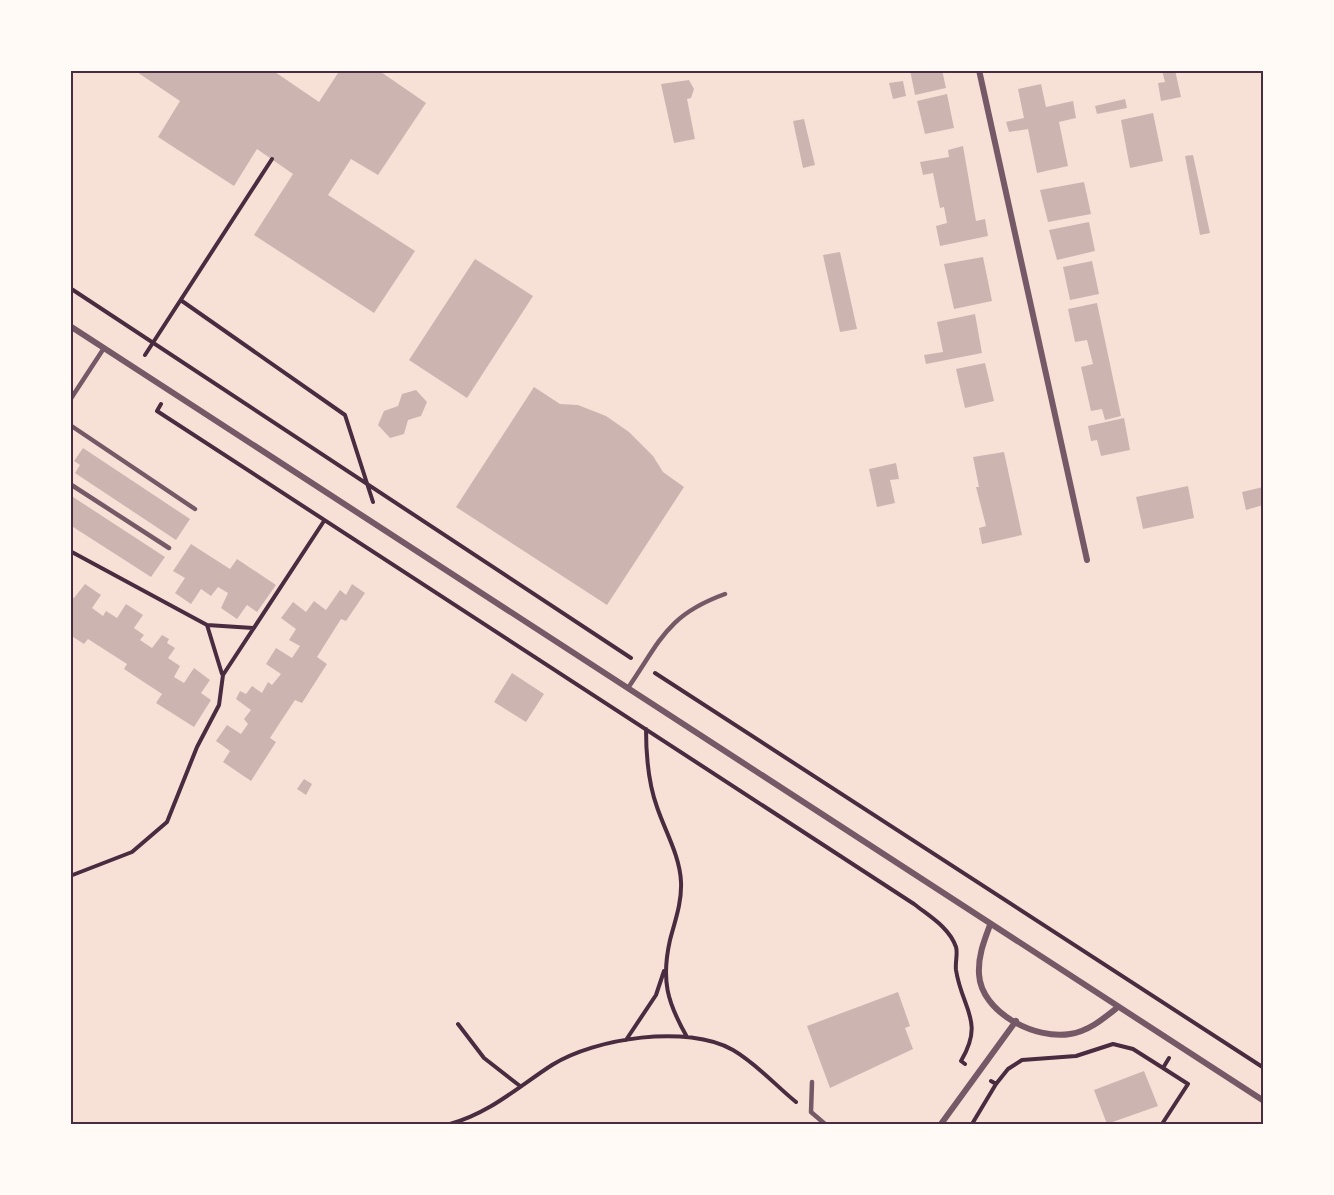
<svg xmlns="http://www.w3.org/2000/svg" width="1334" height="1195" viewBox="0 0 1334 1195" font-family="Commissioner,sans-serif">
  <style>
    .building { fill: #ccb4b1 }
    .lines { fill: none; stroke-linecap: round; stroke-linejoin: round }
    .path { stroke: #4a2c40; stroke-width: 4 }
    .service { stroke: #755966; stroke-width: 4.5 }
    .minor { stroke: #755966; stroke-width: 6 }
    .neatline { fill: none; stroke: #4a2c40; stroke-width: 2 }
  </style>
  <rect width="100%" height="100%" fill="#f7e1d7"/>
  <path class="building" d="M134,70h138l47,32 21,-32h38l48,33 -48,72 -27,-16 -23,36 87,56 -41,62 -120,-78 39,-61 -36,-25 -23,37 -76,-49 22,-36z
    M910,70h32l4,18 -31,7z
    M1162,70h13l6,27 -20,4 -3,-18 7,-1z
    M689,80l5,9 -3,9 -4,1 8,40 -21,4 -13,-59z
    M903,81l3,15 -13,3 -4,-16z
    M1041,84l5,23 27,-6 3,17 -17,4 9,44 -31,7 -9,-44 -19,3 -3,-10 18,-4 -6,-29z
    M947,94l7,34 -29,6 -8,-33z
    M1125,99l2,9 -30,6 -2,-8z
    M1153,113l10,48 -33,7 -9,-48z
    M804,119l11,46 -12,3 -10,-47z
    M963,146l13,75 9,-2 3,17 -48,10 -4,-20 11,-3 -3,-16 -4,1 -7,-35 -10,2 -3,-13 29,-5 -1,-7z
    M1193,155l17,78 -10,2 -15,-79z
    M1084,182l7,32 -43,8 -8,-32z
    M1089,222l6,29 -38,9 -8,-30z
    M840,252l17,77 -17,3 -17,-77z
    M983,257l9,44 -38,8 -10,-45z
    M475,259l58,37 -66,102 -58,-38z
    M1092,261l7,33 -29,6 -7,-33z
    M1097,303l24,113 -16,4 -3,-11 -11,2 -10,-44 12,-3 -6,-24 -12,2 -7,-33z
    M975,314l7,39 -56,11 -2,-9 19,-3 -6,-30z
    M985,363l9,38 -29,7 -9,-39z
    M534,387l26,17 18,1 28,11 23,16 24,24 10,16 21,15 -77,118 -151,-98z
    M416,390l11,12 -6,14 -13,4 -4,14 -14,4 -12,-13 6,-14 14,-5 4,-12z
    M1124,418l6,32 -29,6 -4,-16 -6,1 -3,-15z
    M83,448l107,71 -14,21 -101,-67 5,-8 -6,-4z
    M1004,452l18,83 -40,9 -3,-16 7,-2 -10,-39h3l-6,-30z
    M896,463l3,16 -9,1 5,23 -18,4 -8,-38z
    M1188,486l6,32 -51,11 -7,-32z
    M1263,487v18l-17,5 -4,-18z
    M70,495l95,62 -14,20 -81,-52z
    M191,544l39,25 7,-10 39,26 -19,27 -10,-7 -10,14 -16,-11 7,-15 -10,-6 -7,9 -10,-7 -10,15 -16,-11 10,-15 -12,-7z
    M85,584l16,11 -9,13 11,8 3,-5 11,7 9,-14 17,11 -9,13 10,7 -4,5 12,8 10,-13 7,4 -2,4 8,5 -7,10 12,8 -6,11 10,6 10,-15 16,12 -9,13 10,7 -17,27 -38,-24 6,-9 -38,-25 3,-5 -39,-25 -4,5 -14,-9v-39l4,2z
    M352,584l13,9 -19,28 -5,-2 -24,38 10,7 -25,39 -7,-3 -12,18 -13,20 6,4 -25,39 -28,-19 7,-11 -14,-10 11,-16 14,9 7,-10 -4,-5 7,-9 -15,-11 4,-8 6,3 6,-8 10,7 6,-11 4,3 9,-11 -15,-10 10,-16 16,10 8,-12 -11,-6 7,-11 -15,-11 12,-16 13,10 8,-11 12,9 14,-20 6,5z
    M512,673l32,21 -18,28 -32,-20z
    M304,779l8,5 -6,11 -9,-6z
    M898,992l12,34 -5,2 8,21 -83,39 -23,-62z
    M1144,1071l14,35 -51,18 -13,-34z"/>
  <g class="lines">
    <path class="path" d="M70,288l561,370
      M182,301l163,114 28,87
      M145,355l127,-196
      M161,404l-4,7 757,493c15,12 35,23 42,43 2,6 -1,15 0,23 6,39 29,51 5,91l4,3
      M70,551l137,74
      M655,673l609,395
      M222,674l-15,-49 46,3
      M646,729c0,27 2,53 11,78 8,24 23,49 24,75 1,20 -6,39 -11,58 -9,40 -3,62 17,97
      M70,876l62,-24 35,-30 30,-75 22,-42 4,-30 101,-154
      M458,1024l26,34 36,28
      M626,1040l30,-45 8,-24
      M991,1081l5,3 12,-15 14,-9 54,-4 37,-12 20,5 30,19
      M450,1124c40,-11 68,-37 102,-59 43,-27 135,-41 181,-15 24,14 42,35 63,52
      M972,1124l24,-40
      M1162,1124l26,-40 -25,-16 6,-10"/>
    <path class="service" d="M70,400l34,-52
      M70,425l125,84
      M70,484l99,64
      M628,688c33,-48 39,-73 97,-94
      M812,1082l-1,30 14,12"/>
    <path class="minor" d="M979,70l108,490
      M70,326l1194,775
      M990,925c-6,16 -12,31 -11,49 2,39 57,66 91,60 19,-3 33,-15 48,-27
      M941,1124l75,-103"/>
  </g>
  <rect width="1334" height="1195" fill="none" stroke="#fffaf5" stroke-width="144"/>
  <rect x="72" y="72" width="1190" height="1051" class="neatline"/>
</svg>
